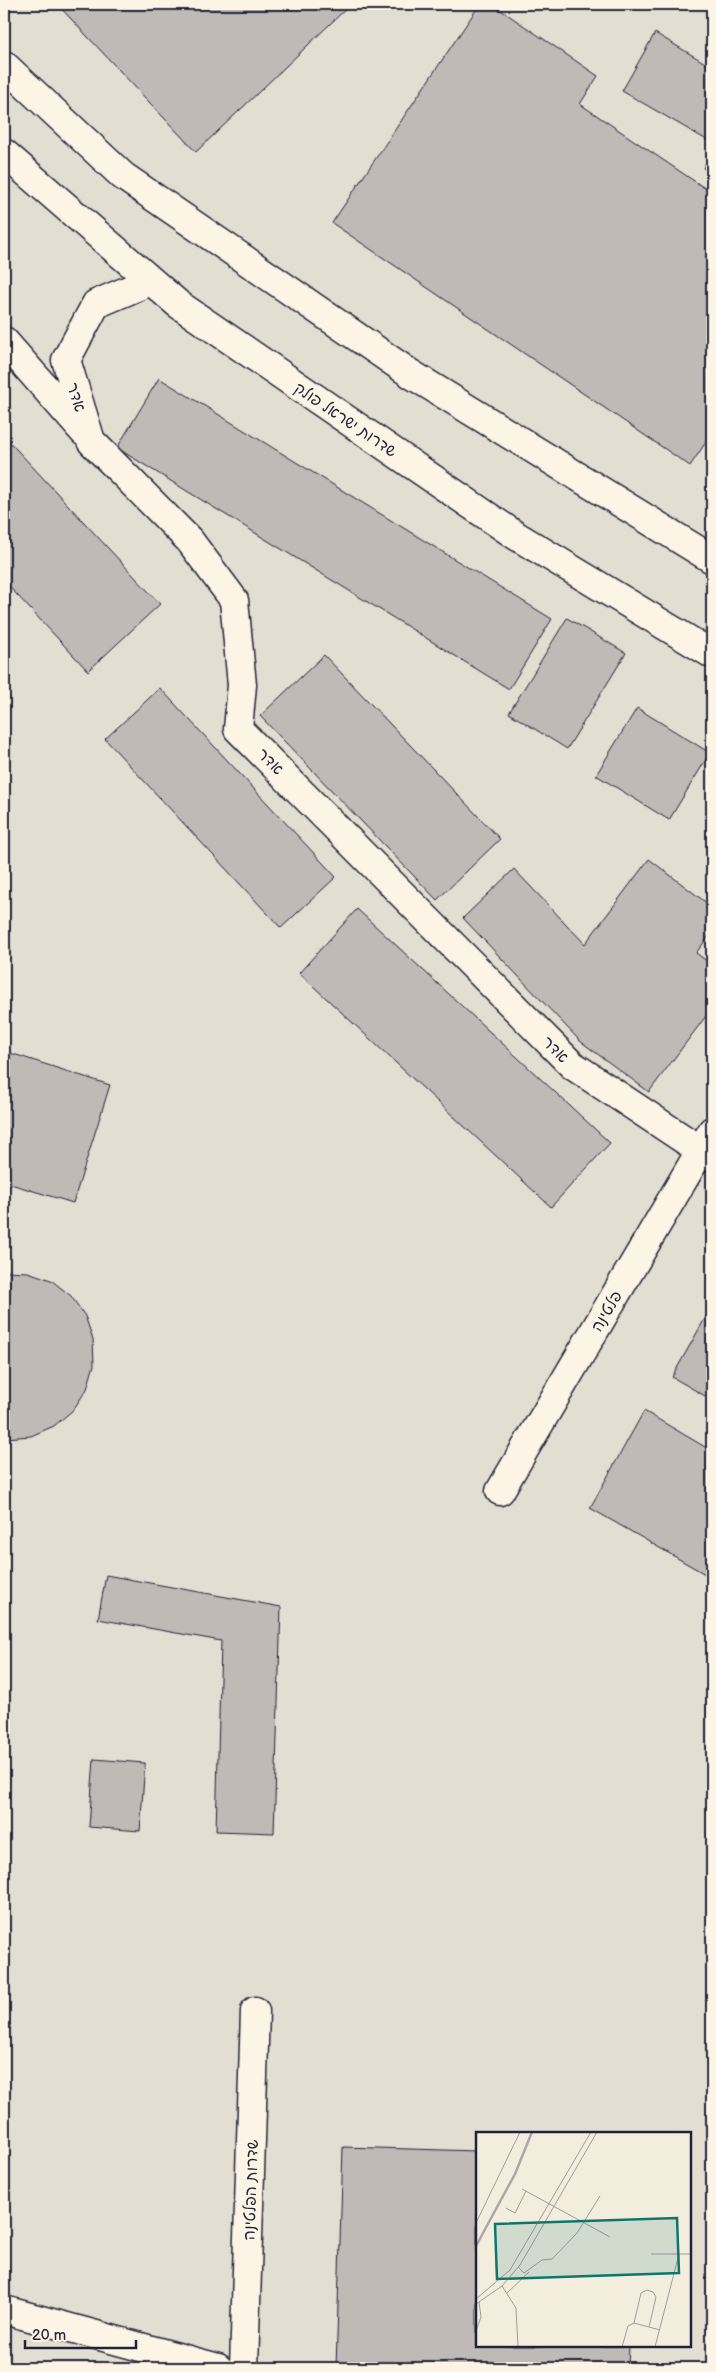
<svg xmlns="http://www.w3.org/2000/svg" width="716" height="2372" viewBox="0 0 716 2372" font-family="'Balsamiq Sans','Playpen Sans Hebrew',sans-serif">
  <style>
    .built { fill: #e3ded2; fill-rule: evenodd }
    .building { fill: #bfbab6; stroke: #22223b }
    .lines { fill: none; stroke-linecap: round; stroke-linejoin: round }
    .minor-casing { stroke: #22223b; stroke-width: 31 }
    .tertiary-casing { stroke: #22223b; stroke-width: 31 }
    .minor { stroke: #fcf5e5; stroke-width: 28 }
    .tertiary { stroke: #fcf5e5; stroke-width: 28 }
    .labels { text-anchor: middle; stroke-width: 4; stroke-linejoin: round; paint-order: stroke }
    .street-label { font-size: 16px; fill: #22223b; stroke: #fcf5e5 }
    .inset-river { fill: none; stroke: #aca7a6; stroke-width: 2.5 }
    .inset-road { fill: none; stroke: #9f9c9d; stroke-width: 1 }
    .view { fill: #0f766e; fill-opacity: 0.15; stroke: #0f766e; stroke-width: 2.5 }
    .inset-edge { fill: none; stroke: #22223b; stroke-width: 2.5 }
  </style>
  <rect width="100%" height="100%" fill="#f3edde"/>
  <filter id="ink" filterUnits="userSpaceOnUse"><feTurbulence type="fractalNoise" baseFrequency=".02" numOctaves="2"/><feDisplacementMap in="SourceGraphic" scale="10" xChannelSelector="R" yChannelSelector="G"/><feConvolveMatrix kernelMatrix="1 2 1 2 8 2 1 2 1" color-interpolation-filters="sRGB"/></filter>
  <g filter="url(#ink)">
    <path class="built" d="M4,4h708v2364h-708zM477,2133h213v213h-213z"/>
    <path class="building" d="M57,4h294l-155,148z
      M480,4h12l106,72 -18,28 132,89v240l-22,33 -358,-243z
      M655,33l57,34v76l-90,-52z
      M712,152v21l-9,-5z
      M159,378l393,241 -43,70 -392,-241z
      M4,436l156,168 -72,67 -84,-90z
      M567,618l59,35 -59,96 -58,-36z
      M324,655l176,184 -63,61 -177,-184z
      M160,688l176,189 -55,51 -176,-189z
      M637,708l73,45 -41,67 -73,-45z
      M649,859l63,48v25l-16,21 16,12v43l-63,84 -69,-51 -117,-123 51,-49 71,75z
      M357,909l253,234 -59,64 -252,-234z
      M4,1051l106,34 -37,118 -69,-21z
      M4,1271l24,1 23,8 20,16 14,20 8,23 1,26 -7,24 -14,21 -19,16 -23,10 -25,2h-2z
      M712,1306v94l-40,-23z
      M644,1411l68,40v127l-122,-70z
      M106,1575l175,32 -7,226 -58,-2 5,-190 -123,-22z
      M94,1759l51,4 -5,68 -51,-4z
      M343,2147l134,4v195h152l-1,22h-292z"/>
    <g class="lines">
      <g class="minor-casing">
        <path id="minor" d="M150,281l-54,23 -30,56 25,81 99,100 44,59 8,85 -4,44 334,336 140,93
          M4,341l80,91
          M500,1491l212,-360
          M4,2310l214,58
          M244,2368l11,-357"/>
      </g>
      <g class="tertiary-casing">
        <path id="tertiary" d="M4,65l119,111 288,198 301,185
          M4,153l174,151 337,231 197,119"/>
      </g>
      <use href="#minor" class="minor"/>
      <use href="#tertiary" class="tertiary"/>
    </g>
  </g>
  <g class="labels">
    <g class="street-label">
      <text transform="translate(77 397) rotate(72)" y="6">אדר</text>
      <text transform="translate(346 419) rotate(34)" y="6">שדרות ישראל פולק</text>
      <text transform="translate(271 761) rotate(45)" y="6">אדר</text>
      <text transform="translate(556 1049) rotate(45)" y="6">אדר</text>
      <text transform="translate(606 1311) rotate(-59)" y="6">פלטינה</text>
      <text transform="translate(250 2190) rotate(-88)" y="6">שדרות הפלטינה</text>
    </g>
  </g>
  <g transform="translate(476 2132)">
    <rect width="215" height="215" fill="#f3edde"/>
    <path class="inset-river" d="M0,114l39,-72 17,-42"/>
    <path class="inset-road" d="M46,57l88,48M30,76l9,5 11,-22M0,91l44,-91M175,122h40M42,135l6,6 18,-13 10,-1 25,-26 23,-37M26,154l14,22 2,39M31,161l22,-21M0,167l34,-29 81,-138M0,172l26,-18 18,-21 77,-133M173,195l7,-30 -3,-5 -6,-2 -6,3 -7,30 26,7M0,199l5,-14 -2,-15M146,215l6,-21 6,-3M179,215l24,-93"/>
    <path class="view" d="M201,86l2,55 -182,6 -2,-55z"/>
    <rect width="215" height="215" class="inset-edge"/>
  </g>
  <rect width="716" height="2372" fill="none" stroke="#fcf5e5" stroke-width="20"/>
  <rect x="10" y="10" width="696" height="2352" fill="none" stroke="#22223b" stroke-width="2" filter="url(#ink)"/>
  <path d="M25 2340v8h111v-8" fill="none" stroke="#22223b" stroke-width="2.5"/>
  <text x="32" y="2340" font-size="15" fill="#22223b" stroke="#fcf5e5" stroke-width="4" paint-order="stroke">20 m</text>
</svg>
